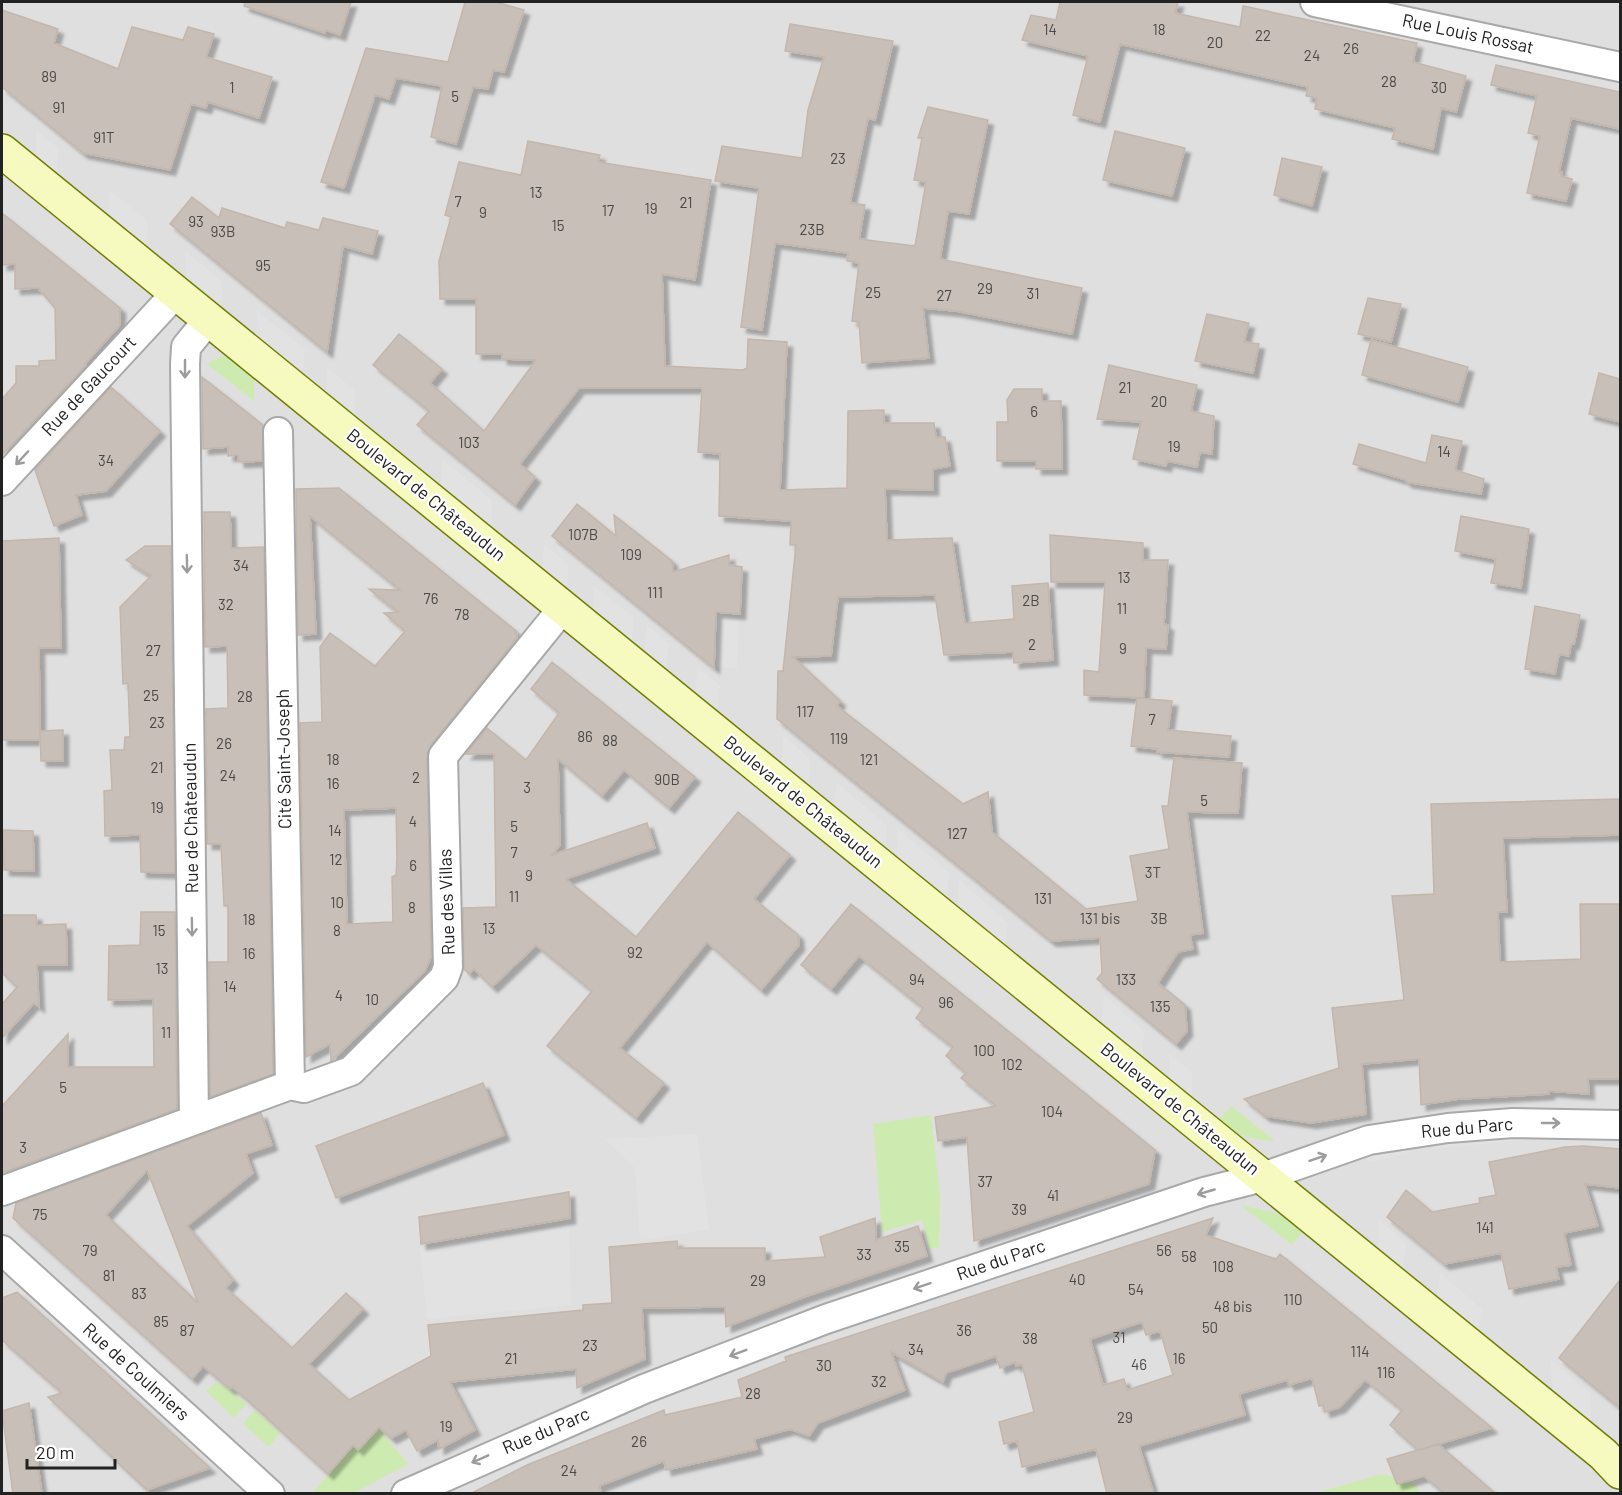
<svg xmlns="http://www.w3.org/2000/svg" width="1622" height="1495" viewBox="0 0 1622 1495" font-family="Barlow,sans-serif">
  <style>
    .residential { fill: #e0dfdf }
    .grass { fill: #cdebb0 }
    .parking { fill: #e2e2e2 }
    .building { fill: #c7bfb8; stroke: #c4b6ab; stroke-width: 1.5; fill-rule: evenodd; filter: url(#shadow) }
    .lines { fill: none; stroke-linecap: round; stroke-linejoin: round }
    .minor-casing { stroke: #a9a9a9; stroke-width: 32 }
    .secondary-casing { stroke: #707d05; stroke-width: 36 }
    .minor { stroke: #fff; stroke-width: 28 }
    .secondary { stroke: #f7fabf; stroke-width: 33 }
    .oneway { stroke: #9c9c9c }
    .labels { text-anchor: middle; stroke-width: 4.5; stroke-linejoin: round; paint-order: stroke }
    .number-label { font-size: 15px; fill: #4b4948 }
    .street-label { font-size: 18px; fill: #222; stroke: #fff }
  </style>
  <defs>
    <filter id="shadow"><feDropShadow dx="5.5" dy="5.5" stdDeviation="1.5" flood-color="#0004"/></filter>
  </defs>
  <rect width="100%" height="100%" fill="#f2efe9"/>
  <path class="residential" d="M2,2h1618v1491h-1618z"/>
  <path class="grass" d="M221,356l10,1 23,18v26l-47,-37z
    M1231,1106l44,35c-23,-1 -39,-6 -57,-20z
    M931,1115l9,81 -1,51 -10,2 -7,-29 -40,12 -9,-108z
    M1240,1205l37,8 27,17 -12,15z
    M216,1382l17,10 13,12 -12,14 -28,-27z
    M254,1410l26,23 -11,14 -26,-23z
    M379,1429l29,35 -54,29h-37l-3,-2 39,-44 5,4z
    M1382,1474l34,10 4,9 -108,1z"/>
  <path class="parking" d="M36,130l22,18 -1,29 -21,-17z
    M109,190l39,31 -2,29 -37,-30z
    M185,251l37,30v31l-36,-30z
    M257,311l48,38 -3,29 -46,-38z
    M327,367l28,24v30l-29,-23z
    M442,459l50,41 -1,32 -50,-41z
    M544,544l24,20 -1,30 -25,-21z
    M594,586l40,32 -3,28 -38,-32z
    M718,616l21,1 -2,51 -21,-1z
    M647,625l22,19 -3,30 -22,-18z
    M697,666l23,20 -3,31 -22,-19z
    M783,735l27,24 -1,32 -27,-22z
    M836,782l51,44 -2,26 -51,-40z
    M898,829l51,44 -2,29 -51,-40z
    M959,880l49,43 -3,26 -48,-39z
    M1104,995l40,36 -2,29 -40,-32z
    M1170,1054l22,18v28l-23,-18z
    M1527,1131l-5,9 -90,9 -7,-9z
    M697,1134l12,96 -69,10 -5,-72 -30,-29z
    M1412,1142l-3,11 -39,9 -10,-11z
    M1379,1220l27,24 -4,27 -24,-19z
    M569,1225l2,80 -144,14 -7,-71z
    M1440,1273l42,36 -5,23 -40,-32z
    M1551,1360l39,33 1,31 -39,-32z"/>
  <path class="building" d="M245,2h106l-11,33 -14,-5 -1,3 -81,-27z
    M465,2h31l28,8 -20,62 -11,-2 -5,19 -15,-2 -17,57 -25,-7 11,-51 -46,-8 -7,21 -14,-4 -31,93 -23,-6 45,-134 82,14z
    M1060,2h118l-3,11 65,14 3,-21 174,37 -4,19 53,14 -10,36 -15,-4 -8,41 -41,-10 3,-11 -80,-19 2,-11 -11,-2 2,-9 -188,-43 -20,78 -27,-7 15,-59 -66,-16 9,-25 25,5z
    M2,10l56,19 -4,14 64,26 14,-42 51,13 5,-13 26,7 -8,23 66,20 -13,41 -51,-16 -2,6 -15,-4 -21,66 -87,-17 -81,-66z
    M790,24l103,17 -18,79 -7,-2 -18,85 15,2 -6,34 56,7 11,-64 -12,-2 8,-42h-4l10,-31 60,13 -19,94 -21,-3 -8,48 142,29 -10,46 -116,-23 -33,-3 6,50 -67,5 -3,-41 -7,-1 7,-58 -12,-2 1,-8 -73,-10 -13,87 -21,-3 18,-139 -44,-7 7,-35 80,12 6,-48 16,-53 -39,-6z
    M1496,65l124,27v37l-49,-11 -12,54h3l-1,4 11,3 -6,22 -39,-8 13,-57 -12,-3 9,-37 -46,-11z
    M1115,131l70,17 -13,48 -69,-16z
    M528,141l72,14 -2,7 113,18 -16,100 -33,-6 3,92 78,4 4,-2 1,-29 39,3 -7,148 67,-2 1,-77 36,-1v13h50l2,14h9l5,29 -17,3v21l-48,-1 2,51 65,-2 13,85 49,-4 -2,-33 36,-3 5,77 -39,3 -1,-11 -69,3 -9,-60 -97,2 -7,59 -38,1 47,44 -3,5 126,98 25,-12 4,40 94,77 52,-8 -8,-45 39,-7 -7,-43h6l6,-48 68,5 -4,50 -51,-1 16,121 -13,2 3,14 -15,3 -20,31 27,22 2,26 -11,13 -79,-65 5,-6 -2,-35 -49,3 -274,-222 1,-48h5l13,-126h-6l1,-24 -72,-5 1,-62 -22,-2 4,-64h-123l-59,76 15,13 -20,28 -98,-80 12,-14 -56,-46 26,-31 43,35 -12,14 54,48 52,-71 -34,-1v-5h-26v-55h-36l-1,-38 12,-44 -6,-2 14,-53 62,13z
    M1282,158l40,9 -10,39 -38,-11z
    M192,197l27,21 3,-10 63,20 2,-6 32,8 4,-12 55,13 -6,23 -29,-8 -16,106 -157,-128z
    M2,213l118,95v17l-35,39 1,1 -84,90v-56l14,-16v-17h23v-5l17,-1 -1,-52 -17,-20 -23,1v-25l-13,1z
    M1368,298l33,6 -10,38 -33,-8z
    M1207,314l42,9 -5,19 15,2 -6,29 -58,-12z
    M1371,340l97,27 -10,35 -96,-27z
    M1109,365l88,20 -6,26 23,5 -2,38 -12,-2 -3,15 -30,-6 -1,5 -33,-7 8,-37 -44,-3z
    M1599,373l21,6v43l-31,-8z
    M202,377l61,48 -1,36 -23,1 -1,-7 -10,1v-9l-25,2z
    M111,387l49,44 -54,60 -30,4 6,20 -28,11 -19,-56z
    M1014,389h28v12h19l1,68h-26v-8h-39v-39h11l-1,-22z
    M1432,435l30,6 -7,29 29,9 -3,15 -75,-12v-2l-53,-16 6,-20 67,19z
    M339,488l177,143 1,7 -87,108 -3,10 4,201 -6,14 -94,90 -1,-17 -24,13 -6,-334 22,-1 -2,-75 10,-14 45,33 30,-35 -21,-18 14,-1 -29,-23 31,1 -90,-74 6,118 -18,1 -2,-146zM396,808l1,49 -1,18 -4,2 1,45 -46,2 -3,-114z
    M577,504l39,32 -2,-21 58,46 1,11 56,-17v10l13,2 -2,47 -24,-2 -2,56 -162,-132z
    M204,512h26l1,36 33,-1 9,527 -63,23 -1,-135h19v-56h-4l-3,-62h-14l-1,-135 22,-1 -1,-62 -22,1z
    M1461,516l68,13 -8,59 -30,-5 5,-24 -41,-8z
    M1050,535l93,8v17h25l-4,64 4,1 -2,24 -20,-1 -2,50 -60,-3v-25l15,2 6,-90h-54z
    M59,538l2,110h-22l1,83 23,-1v31h-22l-1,-29v8h-38v-199z
    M145,546h26l4,327 -34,-1 -1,-37 -35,1 -1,-45 8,-1 -2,-40h14l1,-13h5l-2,-54 -5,1 -3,-77 31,-31 -25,-16z
    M1535,606l45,9 -6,29h-3l-2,12 -10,-2 -4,20 -30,-5z
    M552,662l143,115 -26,31 -45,-38 -22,26 -44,-37 2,86 -8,10 95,-32 8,25 -89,31 70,58 102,-125 52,43 -36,44 44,36 1,10 -38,45 -54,-48 -87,106 44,35 -28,35 -89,-72 45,-55 -56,-46 -44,42 -18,-18 -5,5 -5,-5 -1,-61 33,-1 -2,-153h-28l21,-26 39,32 33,-47 -28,-24z
    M1137,698l35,3 -4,29 63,6 -2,21 -72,-5 1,-3 -27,-3z
    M1619,799v36l-116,3 4,74h-9l2,50 81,-3 -1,-55h40v175h-32l1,15 -40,-3v3l-90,5 -38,6 -2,-46 -57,5 4,50 -55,9 -46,-7 -21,-17 95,-31 -7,-60 72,-8 -12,-104 42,-2 -3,-90z
    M3,830l30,1 1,40 -30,-1z
    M851,904l304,246 -6,34 -175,57 -7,-104 -29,4 -3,-24 61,-11 -35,-28 5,-5 -20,-17 7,-9 -37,-29 7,-10 -64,-52 -28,33 -30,-24z
    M141,912h34l2,197 -175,64v-67l66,-72v33h86l-1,-68 -45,1 1,-54 31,-1z
    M2,915h34l1,10 29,-1 1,41h-30l2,42 -5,-4 -32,35v-34l15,-17 -15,-14z
    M483,1083l21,52 -168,63 -20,-52z
    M261,1113l11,32 -26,9 7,19 -66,53 46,54 -7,8 66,60 54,-55 17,16 -54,55 40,36 82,-44 -3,-31 155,-15v-5l29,-2 -3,-56 68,-6 1,7h87v13l60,-4 -5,-20 55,-19 1,22 42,-14 9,30 -123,41 -78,30 -1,-20 -83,1 3,51 -68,29 -1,-19 -126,13 25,48 -36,19 -1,-9 -21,11 -11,-21 -15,8 -12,-11 -21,23 -5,-5 -25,29 -85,-78 -11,-9 -2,2 -27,-23 -11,13 -179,-161 3,-15zM147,1170l26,67 25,66 -92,-88z
    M1584,1146l36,3v39l-35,-4 13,42 -34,7 7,32 -15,2 3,12 -50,10 -8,-36 -57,11 -57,-47 19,-27 26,22 48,-9 -1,-5 17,-3 -7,-33 76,-15z
    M569,1192l1,26 -149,26 -2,-27z
    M1213,1218l-7,17 70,24 4,-5 212,174 -73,22 19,-6 58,50h-51l-21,-18 -27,8 -10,-25 31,-9 -28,-25 12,-15 -37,-30 -25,27 -15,5 -2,-7 -4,1 -7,-28 -23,7 -2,-5 -48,14 6,21 -106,31 15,48h-47l-11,-45 -74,18 -5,-26 -13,3 -5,-22 35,-10 -12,-48 -6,2 -1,-4 -15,6 -4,-12 -50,17 -3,9 -52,-30 14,38 -87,33 -9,13 -19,-7 -36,10 3,10 -91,21 -2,-9 -65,25 3,8h-132l57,-29 137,-55 1,5 77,-18 -4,-17 48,-19 -1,-4zM1142,1322l4,13 14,-4 13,44 -46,15 -3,-11 -21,6 -13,-46z
    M1620,1280v128l-61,-50z
    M17,1292l87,79 106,97 -63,22 -99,-93 14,-4 -60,-53v-42z
    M29,1403l13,91h-29l-11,-83z"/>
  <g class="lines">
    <g class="minor-casing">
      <path id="minor" d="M1315,2l305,65
        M278,432l12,653
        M2,481l175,-189
        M194,1119l-9,-755 1,-17 23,-28
        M2,1191l288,-106 14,3 47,-17 93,-93 4,-11 -5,-211 120,-148
        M2,1250l268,244
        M406,1494l238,-105 182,-70 378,-127 59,-15 106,-37 79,-12 65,-5 107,2"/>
    </g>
    <g class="secondary-casing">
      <path id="secondary" d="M2,151l1601,1303 17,18"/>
    </g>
    <use href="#minor" class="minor"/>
    <use href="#secondary" class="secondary"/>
  </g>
  <defs><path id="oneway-shaft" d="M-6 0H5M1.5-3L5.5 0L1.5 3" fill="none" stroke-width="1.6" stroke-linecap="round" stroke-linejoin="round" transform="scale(1.5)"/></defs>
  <g class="oneway">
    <use href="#oneway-shaft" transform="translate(185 369) rotate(90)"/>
    <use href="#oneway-shaft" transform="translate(22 458) rotate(133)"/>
    <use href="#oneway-shaft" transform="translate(187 564) rotate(89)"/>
    <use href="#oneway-shaft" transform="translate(192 927) rotate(89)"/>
    <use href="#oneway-shaft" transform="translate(1551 1123)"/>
    <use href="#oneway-shaft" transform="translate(1318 1158) rotate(-19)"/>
    <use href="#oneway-shaft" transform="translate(1206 1192) rotate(164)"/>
    <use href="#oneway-shaft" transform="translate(922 1286) rotate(161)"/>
    <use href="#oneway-shaft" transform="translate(738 1353) rotate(159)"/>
    <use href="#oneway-shaft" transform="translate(480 1459) rotate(156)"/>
  </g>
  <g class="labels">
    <g class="number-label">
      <text x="1050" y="35">14</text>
      <text x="1159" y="35">18</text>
      <text x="1263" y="41">22</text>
      <text x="1215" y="48">20</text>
      <text x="1351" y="54">26</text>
      <text x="1312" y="61">24</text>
      <text x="49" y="82">89</text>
      <text x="1389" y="87">28</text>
      <text x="232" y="93">1</text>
      <text x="1439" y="93">30</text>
      <text x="455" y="102">5</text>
      <text x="59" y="113">91</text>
      <text x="104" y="143">91T</text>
      <text x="838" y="164">23</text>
      <text x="536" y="198">13</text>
      <text x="458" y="207">7</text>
      <text x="686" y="208">21</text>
      <text x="651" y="214">19</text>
      <text x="608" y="216">17</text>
      <text x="483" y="218">9</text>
      <text x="196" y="227">93</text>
      <text x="558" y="231">15</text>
      <text x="812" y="235">23B</text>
      <text x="223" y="237">93B</text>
      <text x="263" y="271">95</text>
      <text x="985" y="294">29</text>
      <text x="873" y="298">25</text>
      <text x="1033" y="299">31</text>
      <text x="944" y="301">27</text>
      <text x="1125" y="393">21</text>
      <text x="1159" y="407">20</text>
      <text x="1034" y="417">6</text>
      <text x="469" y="448">103</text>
      <text x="1174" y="452">19</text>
      <text x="1444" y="457">14</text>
      <text x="106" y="466">34</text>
      <text x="583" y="540">107B</text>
      <text x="631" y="560">109</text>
      <text x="241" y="571">34</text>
      <text x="1124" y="583">13</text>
      <text x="655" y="598">111</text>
      <text x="431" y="604">76</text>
      <text x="1031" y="606">2B</text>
      <text x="226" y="610">32</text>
      <text x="1122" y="614">11</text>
      <text x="462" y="620">78</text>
      <text x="1032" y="650">2</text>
      <text x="1123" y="654">9</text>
      <text x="153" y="656">27</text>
      <text x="151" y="701">25</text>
      <text x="245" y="702">28</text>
      <text x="805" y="717">117</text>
      <text x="1152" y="725">7</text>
      <text x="157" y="728">23</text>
      <text x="585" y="742">86</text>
      <text x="839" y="744">119</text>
      <text x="610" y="746">88</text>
      <text x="224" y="749">26</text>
      <text x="333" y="765">18</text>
      <text x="869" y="765">121</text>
      <text x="157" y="773">21</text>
      <text x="228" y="781">24</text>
      <text x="416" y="783">2</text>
      <text x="667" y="785">90B</text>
      <text x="333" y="789">16</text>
      <text x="527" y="793">3</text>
      <text x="1204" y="806">5</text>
      <text x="157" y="813">19</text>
      <text x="413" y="827">4</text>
      <text x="514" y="832">5</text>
      <text x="335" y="836">14</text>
      <text x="957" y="839">127</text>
      <text x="514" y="858">7</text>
      <text x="336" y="865">12</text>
      <text x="413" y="871">6</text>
      <text x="1153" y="878">3T</text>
      <text x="529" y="881">9</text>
      <text x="514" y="902">11</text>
      <text x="1043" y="904">131</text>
      <text x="337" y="908">10</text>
      <text x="412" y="913">8</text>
      <text x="1100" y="924">131 bis</text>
      <text x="1159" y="924">3B</text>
      <text x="249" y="925">18</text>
      <text x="489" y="934">13</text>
      <text x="159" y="936">15</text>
      <text x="337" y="936">8</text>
      <text x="635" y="958">92</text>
      <text x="249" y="959">16</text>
      <text x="162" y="974">13</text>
      <text x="917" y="985">94</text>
      <text x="1126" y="985">133</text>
      <text x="230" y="992">14</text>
      <text x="339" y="1001">4</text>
      <text x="372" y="1005">10</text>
      <text x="946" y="1008">96</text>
      <text x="1160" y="1012">135</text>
      <text x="166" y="1038">11</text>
      <text x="984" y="1056">100</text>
      <text x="1012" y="1070">102</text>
      <text x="63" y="1093">5</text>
      <text x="1052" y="1117">104</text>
      <text x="23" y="1153">3</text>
      <text x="985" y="1187">37</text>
      <text x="1053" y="1201">41</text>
      <text x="1019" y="1215">39</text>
      <text x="40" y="1220">75</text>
      <text x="1485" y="1233">141</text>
      <text x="902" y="1252">35</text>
      <text x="90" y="1256">79</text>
      <text x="1164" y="1256">56</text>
      <text x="864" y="1260">33</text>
      <text x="1189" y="1262">58</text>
      <text x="1223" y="1272">108</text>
      <text x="109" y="1281">81</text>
      <text x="1077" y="1285">40</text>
      <text x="758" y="1286">29</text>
      <text x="1136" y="1295">54</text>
      <text x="139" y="1299">83</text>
      <text x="1293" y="1305">110</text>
      <text x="1233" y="1312">48 bis</text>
      <text x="161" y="1327">85</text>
      <text x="1210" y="1333">50</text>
      <text x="187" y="1336">87</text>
      <text x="964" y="1336">36</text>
      <text x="1119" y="1343">31</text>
      <text x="1030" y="1344">38</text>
      <text x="590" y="1351">23</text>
      <text x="916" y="1355">34</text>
      <text x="1360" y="1357">114</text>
      <text x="511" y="1364">21</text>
      <text x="1179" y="1364">16</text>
      <text x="1139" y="1370">46</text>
      <text x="824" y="1371">30</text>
      <text x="1386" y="1378">116</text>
      <text x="879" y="1387">32</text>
      <text x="753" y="1399">28</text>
      <text x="1125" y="1423">29</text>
      <text x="446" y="1432">19</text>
      <text x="639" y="1447">26</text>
      <text x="569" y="1476">24</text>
    </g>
    <g class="street-label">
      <text transform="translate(1468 34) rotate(12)" y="6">Rue Louis Rossat</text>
      <text transform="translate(89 386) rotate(-47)" y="6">Rue de Gaucourt</text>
      <text transform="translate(426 495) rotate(39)" y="6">Boulevard de Châteaudun</text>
      <text transform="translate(284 759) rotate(-91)" y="6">Cité Saint-Joseph</text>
      <text transform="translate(803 802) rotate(39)" y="6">Boulevard de Châteaudun</text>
      <text transform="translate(191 818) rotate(-91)" y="6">Rue de Châteaudun</text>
      <text transform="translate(447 902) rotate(-92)" y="6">Rue des Villas</text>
      <text transform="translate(1180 1109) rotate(39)" y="6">Boulevard de Châteaudun</text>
      <text transform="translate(1467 1128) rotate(-5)" y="6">Rue du Parc</text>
      <text transform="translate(1001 1260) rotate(-19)" y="6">Rue du Parc</text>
      <text transform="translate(136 1372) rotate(42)" y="6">Rue de Coulmiers</text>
      <text transform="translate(546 1431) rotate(-23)" y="6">Rue du Parc</text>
    </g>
  </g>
  <rect width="1622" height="1495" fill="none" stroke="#222222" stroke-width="6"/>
  <path d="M27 1459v9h88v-9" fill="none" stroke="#222222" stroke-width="3"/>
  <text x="36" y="1459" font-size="18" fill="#222222" stroke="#ffffff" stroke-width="4.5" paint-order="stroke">20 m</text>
</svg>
